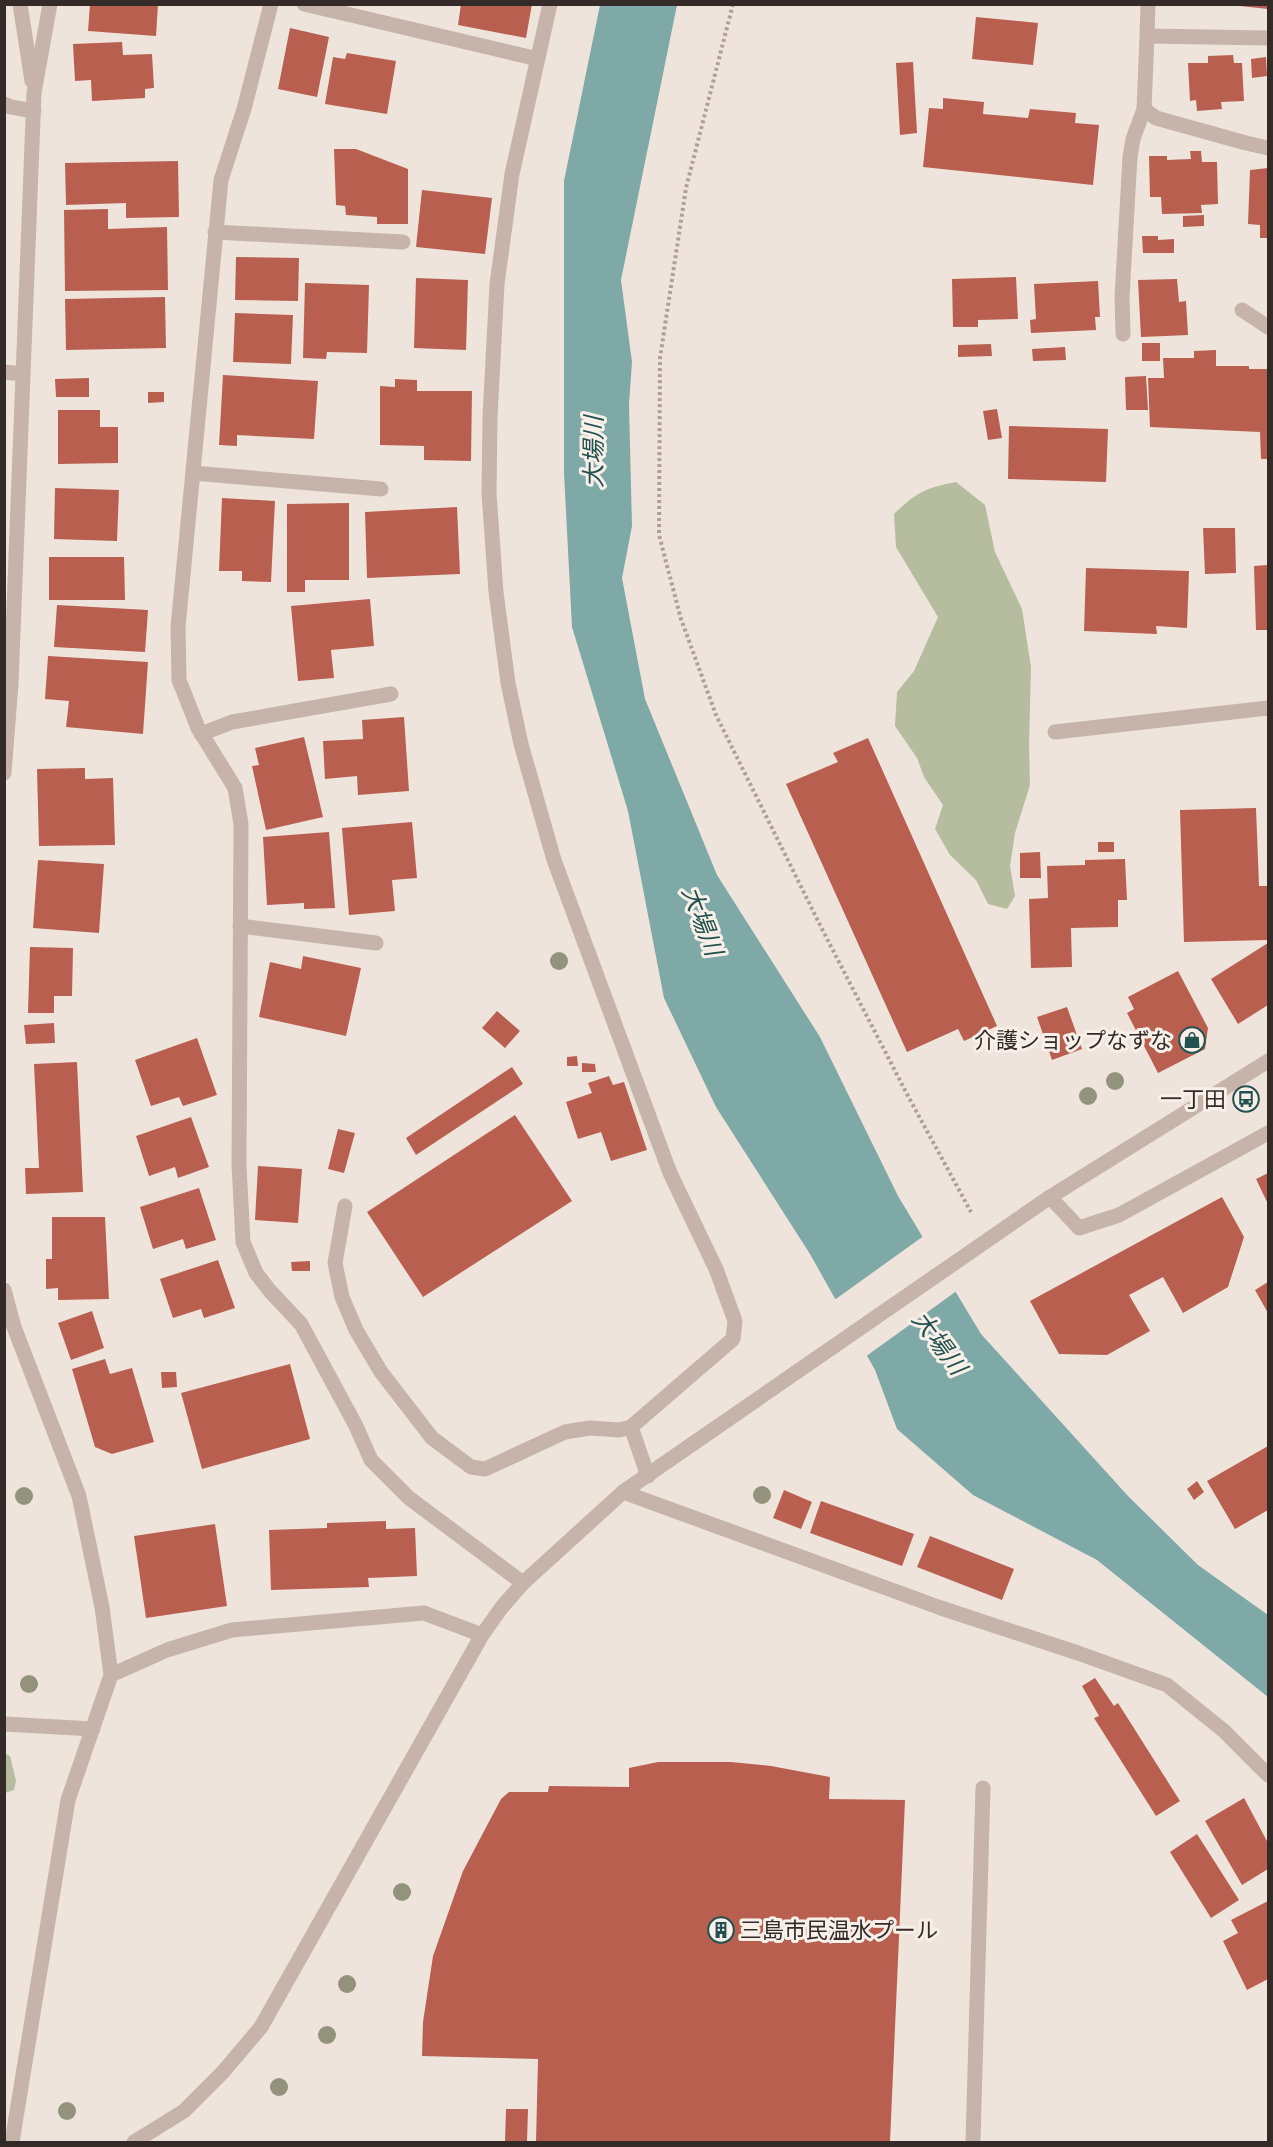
<svg xmlns="http://www.w3.org/2000/svg" width="1273" height="2147" viewBox="0 0 1273 2147" font-family="Cabin,'Noto Sans JP',sans-serif">
  <style>
    .green { fill: #b5bd9e }
    .water { fill: #7ea9a7 }
    .pier { fill: #efe4dc }
    .building { fill: #b95f50 }
    .lines { fill: none; stroke-linecap: round; stroke-linejoin: round }
    .path { stroke: #b29e94; stroke-width: 4; stroke-dasharray: 3 3; stroke-linecap: butt }
    .service { stroke: #c6b4aa; stroke-width: 15 }
    .minor { stroke: #c6b4aa; stroke-width: 15 }
    .tertiary { stroke: #c6b4aa; stroke-width: 15 }
    .tree { fill: #93937d }
    .labels { text-anchor: middle; stroke-width: 6; stroke-linejoin: round; paint-order: stroke }
    .poi-label { font-size: 22px; fill: #342b28; stroke: #f7efe8; text-anchor: end }
    .water-label { font-size: 24px; font-style: italic; fill: #225150; stroke: #f7efe8 }
  </style>
  <rect width="100%" height="100%" fill="#efe4dc"/>
  <path class="green" d="M956,482l29,23 10,47 27,57 9,58 -2,78 1,40 -15,48 -5,33 5,30 -8,13 -19,-5 -12,-24 -26,-25 -15,-26 8,-24 -19,-28 -7,-19 -22,-32 2,-34 17,-21 24,-54 -42,-70 -2,-33c23,-22 31,-26 62,-32z
    M4,1753l6,3 6,25 -2,9 -9,3z"/>
  <path class="water" d="M600,5h77l-56,275 11,82 -3,42 3,122 -10,52 23,121 72,176 103,162 78,159 83,138 147,162 70,69 70,50v82l-171,-137 -124,-65 -76,-66 -22,-59 -65,-116 -94,-147 -52,-109 -36,-187 -56,-184 -8,-154v-292z"/>
  <path class="pier" d="M925,1235l33,55 -93,67 -32,-56z"/>
  <path class="building" d="M90,4h68l-2,32 -68,-5z
    M461,4h71l-6,34 -68,-13z
    M1240,4h28v5l-28,-3z
    M976,17l62,6 -5,42 -61,-6z
    M290,28l39,9 -12,60 -39,-8z
    M122,42l1,13 29,-1 2,34 -9,1v9l-53,3 -1,-21 -16,1 -2,-37z
    M347,53l49,8 -9,53 -62,-10 8,-47 12,2z
    M1233,55l1,8h8l2,38 -23,1 1,7 -25,2 -1,-11 -6,1 -2,-38h20v-7z
    M1266,57l1,19 -15,2 -1,-19z
    M913,62l4,71 -17,2 -4,-72z
    M943,98l41,4 -1,12 45,4 2,-9 46,4 -1,10 24,2 -6,60 -170,-18 6,-59 14,1z
    M334,149h22l52,20v55h-31v-7l-31,-2 -1,-9 -9,-1z
    M1190,151h11l1,11h15l1,42 -17,1 1,8 -40,1 -1,-17h-11l-1,-41h18v4l24,-1z
    M178,161l1,56 -53,1v-15l-60,2 -1,-42z
    M1268,168v70h-8v-13l-12,-1 2,-54z
    M422,190l70,8 -7,56 -69,-7z
    M108,209v20l59,-2 1,63 -103,1 -1,-81z
    M1204,215v11l-21,1v-11z
    M1142,236h16v4l16,-1v14h-31z
    M236,257l63,1 -1,43 -63,-1z
    M1016,277l2,42 -40,1v7h-25l-1,-48z
    M416,278l52,2 -2,70 -52,-2z
    M1177,279l2,23 7,-1 2,34 -47,2 -3,-57z
    M1098,281l2,36h-5l1,13 -65,3 -1,-13 6,-1 -2,-35z
    M305,283l64,2 -2,68 -40,-1 -1,7 -23,-1z
    M165,297l1,51 -100,2 -1,-51z
    M235,313l58,2 -2,49 -58,-2z
    M1142,343h18v18h-18z
    M991,344l1,12 -34,1v-12z
    M1065,347l1,13 -33,1 -1,-12z
    M1216,350v16h33v3h19v90h-7l-1,-27 -110,-5 -2,-49h16l-1,-20h31v-7z
    M223,375l95,6 -4,58 -77,-4v11l-18,-1z
    M1146,376l2,34h-22l-1,-33z
    M89,378v19h-33l-1,-18z
    M395,379l22,1v11h55l-1,70 -47,-1v-14l-44,-1v-59l15,1z
    M148,392h16v10l-16,1z
    M997,409l5,29 -14,2 -5,-29z
    M58,410h42v17h18v36l-60,1z
    M1009,426l99,3 -2,53 -98,-3z
    M55,488l64,2 -2,51 -63,-2z
    M222,498l53,3 -4,81 -29,-1v-10h-23z
    M349,503v77h-44v12h-18v-88z
    M457,507l3,67 -93,4 -2,-66z
    M1203,528h32l1,45 -31,1z
    M49,557h75l1,43h-76z
    M1268,565v65h-12l-2,-64z
    M1086,568l103,3 -2,57 -31,-2 1,8 -73,-3z
    M370,599l4,47 -43,4 3,28 -36,3 -7,-75z
    M57,605l91,5 -3,42 -91,-5z
    M48,656l100,6 -5,72 -77,-7 3,-26 -24,-2z
    M404,717l5,74 -51,4 -1,-19 -32,3 -2,-38 40,-2 -1,-19z
    M304,737l19,80 -57,13 -14,-64 7,-1 -4,-17z
    M868,738l129,288 -33,15 -6,-12 -51,23 -121,-268 52,-22 -5,-9z
    M85,768v11l28,-1 2,67 -76,1 -2,-77z
    M1256,808l3,78h9v54l-84,2 -4,-132z
    M412,822l5,56 -25,2 3,31 -46,4 -7,-87z
    M329,832l6,76 -31,1v-6l-37,2 -4,-68z
    M1098,842h16v10h-16z
    M1040,852l1,26h-21v-25z
    M1125,859l2,41h-9v27l-47,1 1,39 -41,1 -2,-69 19,-1 -1,-32 38,-1v-5z
    M38,860l66,4 -5,69 -66,-5z
    M1268,943v62l-30,19 -27,-45z
    M30,947l43,1 -1,48h-18v17h-26z
    M303,956l58,12 -15,68 -87,-19 11,-55 31,7z
    M1178,971l30,57 -3,21 -47,24 -31,-60 7,-4 -6,-12z
    M1067,1007l15,42 -30,11 -15,-43z
    M497,1011l23,20 -15,17 -23,-20z
    M54,1023l1,20 -29,1 -2,-19z
    M197,1038l20,57 -34,11 -4,-9 -28,9 -16,-46z
    M577,1056l1,10h-11v-9z
    M77,1062l6,130 -57,2 -1,-26h14l-5,-104z
    M582,1063l13,1 1,8h-14z
    M512,1067l11,17 -107,71 -10,-17z
    M609,1076l4,9 11,-3 23,68 -36,11 -10,-29 -23,7 -12,-37 26,-9 -4,-10z
    M515,1115l57,86 -149,96 -56,-85z
    M191,1117l18,50 -31,11 -3,-11 -26,9 -13,-40z
    M338,1129l17,4 -11,40 -16,-4z
    M258,1166l44,3 -4,54 -43,-3z
    M1268,1173v31l-12,-25z
    M199,1188l17,52 -30,9 -3,-10 -30,10 -13,-42z
    M1222,1197l22,40 -16,50 -45,26 -20,-36 -34,18 21,36 -43,24 -48,-1 -29,-53z
    M52,1217h53l4,82 -51,1v-12l-12,1v-30h6z
    M218,1260l17,48 -31,10 -3,-9 -28,9 -13,-39z
    M310,1261v10h-18l-1,-9z
    M1268,1282v31l-13,-23z
    M92,1311l12,37 -33,12 -13,-37z
    M105,1359l5,15 22,-6 22,74 -42,12 -17,-7 -23,-78z
    M290,1364l20,75 -108,30 -21,-76z
    M161,1372h15l1,15 -15,1z
    M1268,1446v64l-33,19 -28,-48z
    M1197,1481l7,11 -10,8 -7,-11z
    M784,1490l28,12 -11,27 -28,-11z
    M821,1501l93,33 -12,32 -92,-33z
    M386,1521v8l29,-1 2,48 -49,2 1,9 -98,3 -2,-60 58,-2v-5z
    M215,1524l12,82 -81,12 -12,-82z
    M930,1536l84,33 -12,31 -85,-33z
    M1095,1678l19,28 4,-3 62,98 -24,15 -62,-98 5,-2 -17,-30z
    M658,1762h73l40,4 59,11 -1,22 76,1 -15,342h-354l2,-83 -116,-3 1,-34 10,-66 30,-85 38,-72 8,-7h39l1,-6 80,1v-19z
    M1244,1798l24,45v26l-26,16 -37,-64z
    M1197,1834l42,66 -28,18 -41,-66z
    M1268,1901v78l-21,11 -24,-49 15,-8 -7,-13z
    M506,2109h22l-1,33h-22z"/>
  <g class="lines">
    <path class="path" d="M733,4l-47,184 -26,170 -1,177 22,84 35,96 107,216 85,165 63,116"/>
    <path class="service" d="M1242,310l26,17
      M1123,334l-1,-37 8,-140 3,-18 11,-30
      M1055,732l213,-24
      M345,1206l-10,57 7,34 14,33 25,42 51,66 39,29 14,2 80,-37 25,-4 29,2 12,-3
      M973,2142l10,-354"/>
    <path class="minor" d="M20,4l12,77
      M271,4l-27,105 -23,71 -43,447 1,53 19,48 37,60 6,36 -2,341 4,77 13,31 14,18 31,33 55,102 15,34 38,38 114,85
      M304,4l234,55
      M550,4l-38,170 -15,110 -7,133 -1,76 7,99 12,91 13,61 33,116 116,313 46,96 19,52 -2,18 -102,88 17,49
      M1148,4l-1,32 121,2
      M1147,36l-3,73 12,9 90,25 22,5
      M4,104l7,3 23,4
      M215,232l188,10
      M4,372l19,2
      M193,473l188,16
      M201,734l31,-12 159,-28
      M4,773l7,-89 23,-591 16,-89
      M240,926l136,17
      M1050,1197l29,31 40,-13 149,-82
      M4,1290l10,37 65,169 23,111 9,68 -43,125 -56,342
      M623,1492l318,116 137,45 89,32 57,46 44,44
      M111,1675l56,-25 65,-20 192,-17 58,22
      M4,1724l89,5"/>
    <path class="tertiary" d="M134,2142l50,-31 39,-39 38,-45 221,-392 20,-28 21,-24 100,-91 427,-295 218,-136"/>
  </g>
  <g class="tree">
    <circle cx="559" cy="961" r="9"/>
    <circle cx="1115" cy="1081" r="9"/>
    <circle cx="1088" cy="1096" r="9"/>
    <circle cx="762" cy="1495" r="9"/>
    <circle cx="24" cy="1496" r="9"/>
    <circle cx="29" cy="1684" r="9"/>
    <circle cx="402" cy="1892" r="9"/>
    <circle cx="347" cy="1984" r="9"/>
    <circle cx="327" cy="2035" r="9"/>
    <circle cx="279" cy="2087" r="9"/>
    <circle cx="67" cy="2111" r="9"/>
  </g>
  <defs>
    <g id="shop-ring" transform="scale(1.35)"><circle r="9.5" fill="#f7efe8" stroke="#225150" stroke-width="1.5"/><path d="M-5-2.5h2.3a2.7 3.5 0 0 1 5.4 0H5L5.5 6h-11ZM-1.5-2.5h3a1.5 2.3 0 0 0-3 0Z" fill="#225150"/></g>
    <g id="bus-ring" transform="scale(1.35)"><circle r="9.5" fill="#f7efe8" stroke="#225150" stroke-width="1.5"/><path d="M-5-6H5V4H4V6H2V4H-2V6H-4V4H-5ZM-3.5-4V0h7V-4ZM-3.5 1.2v1.5H-2V1.2ZM2 1.2v1.5H3.5V1.2Z" fill="#225150"/></g>
    <g id="building-ring" transform="scale(1.35)"><circle r="9.5" fill="#f7efe8" stroke="#225150" stroke-width="1.5"/><path d="M-4-6H4V6H1V3H-1V6H-4ZM-2.5-4.3h1.7v1.8h-1.7ZM.8-4.3h1.7v1.8H.8ZM-2.5-1h1.7V.8h-1.7ZM.8-1h1.7V.8H.8Z" fill="#225150"/></g>
  </defs>
  <g fill-rule="evenodd">
    <use href="#shop-ring" x="1192" y="1040"/>
    <use href="#bus-ring" x="1246" y="1099"/>
    <use href="#building-ring" x="721" y="1930"/>
  </g>
  <g class="labels">
    <g class="poi-label">
      <text x="1172" y="1048">介護ショップなずな</text>
      <text x="1226" y="1107">一丁田</text>
      <text x="740" y="1938" text-anchor="start">三島市民温水プール</text>
    </g>
    <g class="water-label">
      <text transform="translate(594 452) rotate(-90)" y="8">大場川</text>
      <text transform="translate(702 921) rotate(69)" y="8">大場川</text>
      <text transform="translate(939 1343) rotate(53)" y="8">大場川</text>
    </g>
  </g>
  <rect width="1273" height="2147" fill="none" stroke="#342b28" stroke-width="12"/>
</svg>
